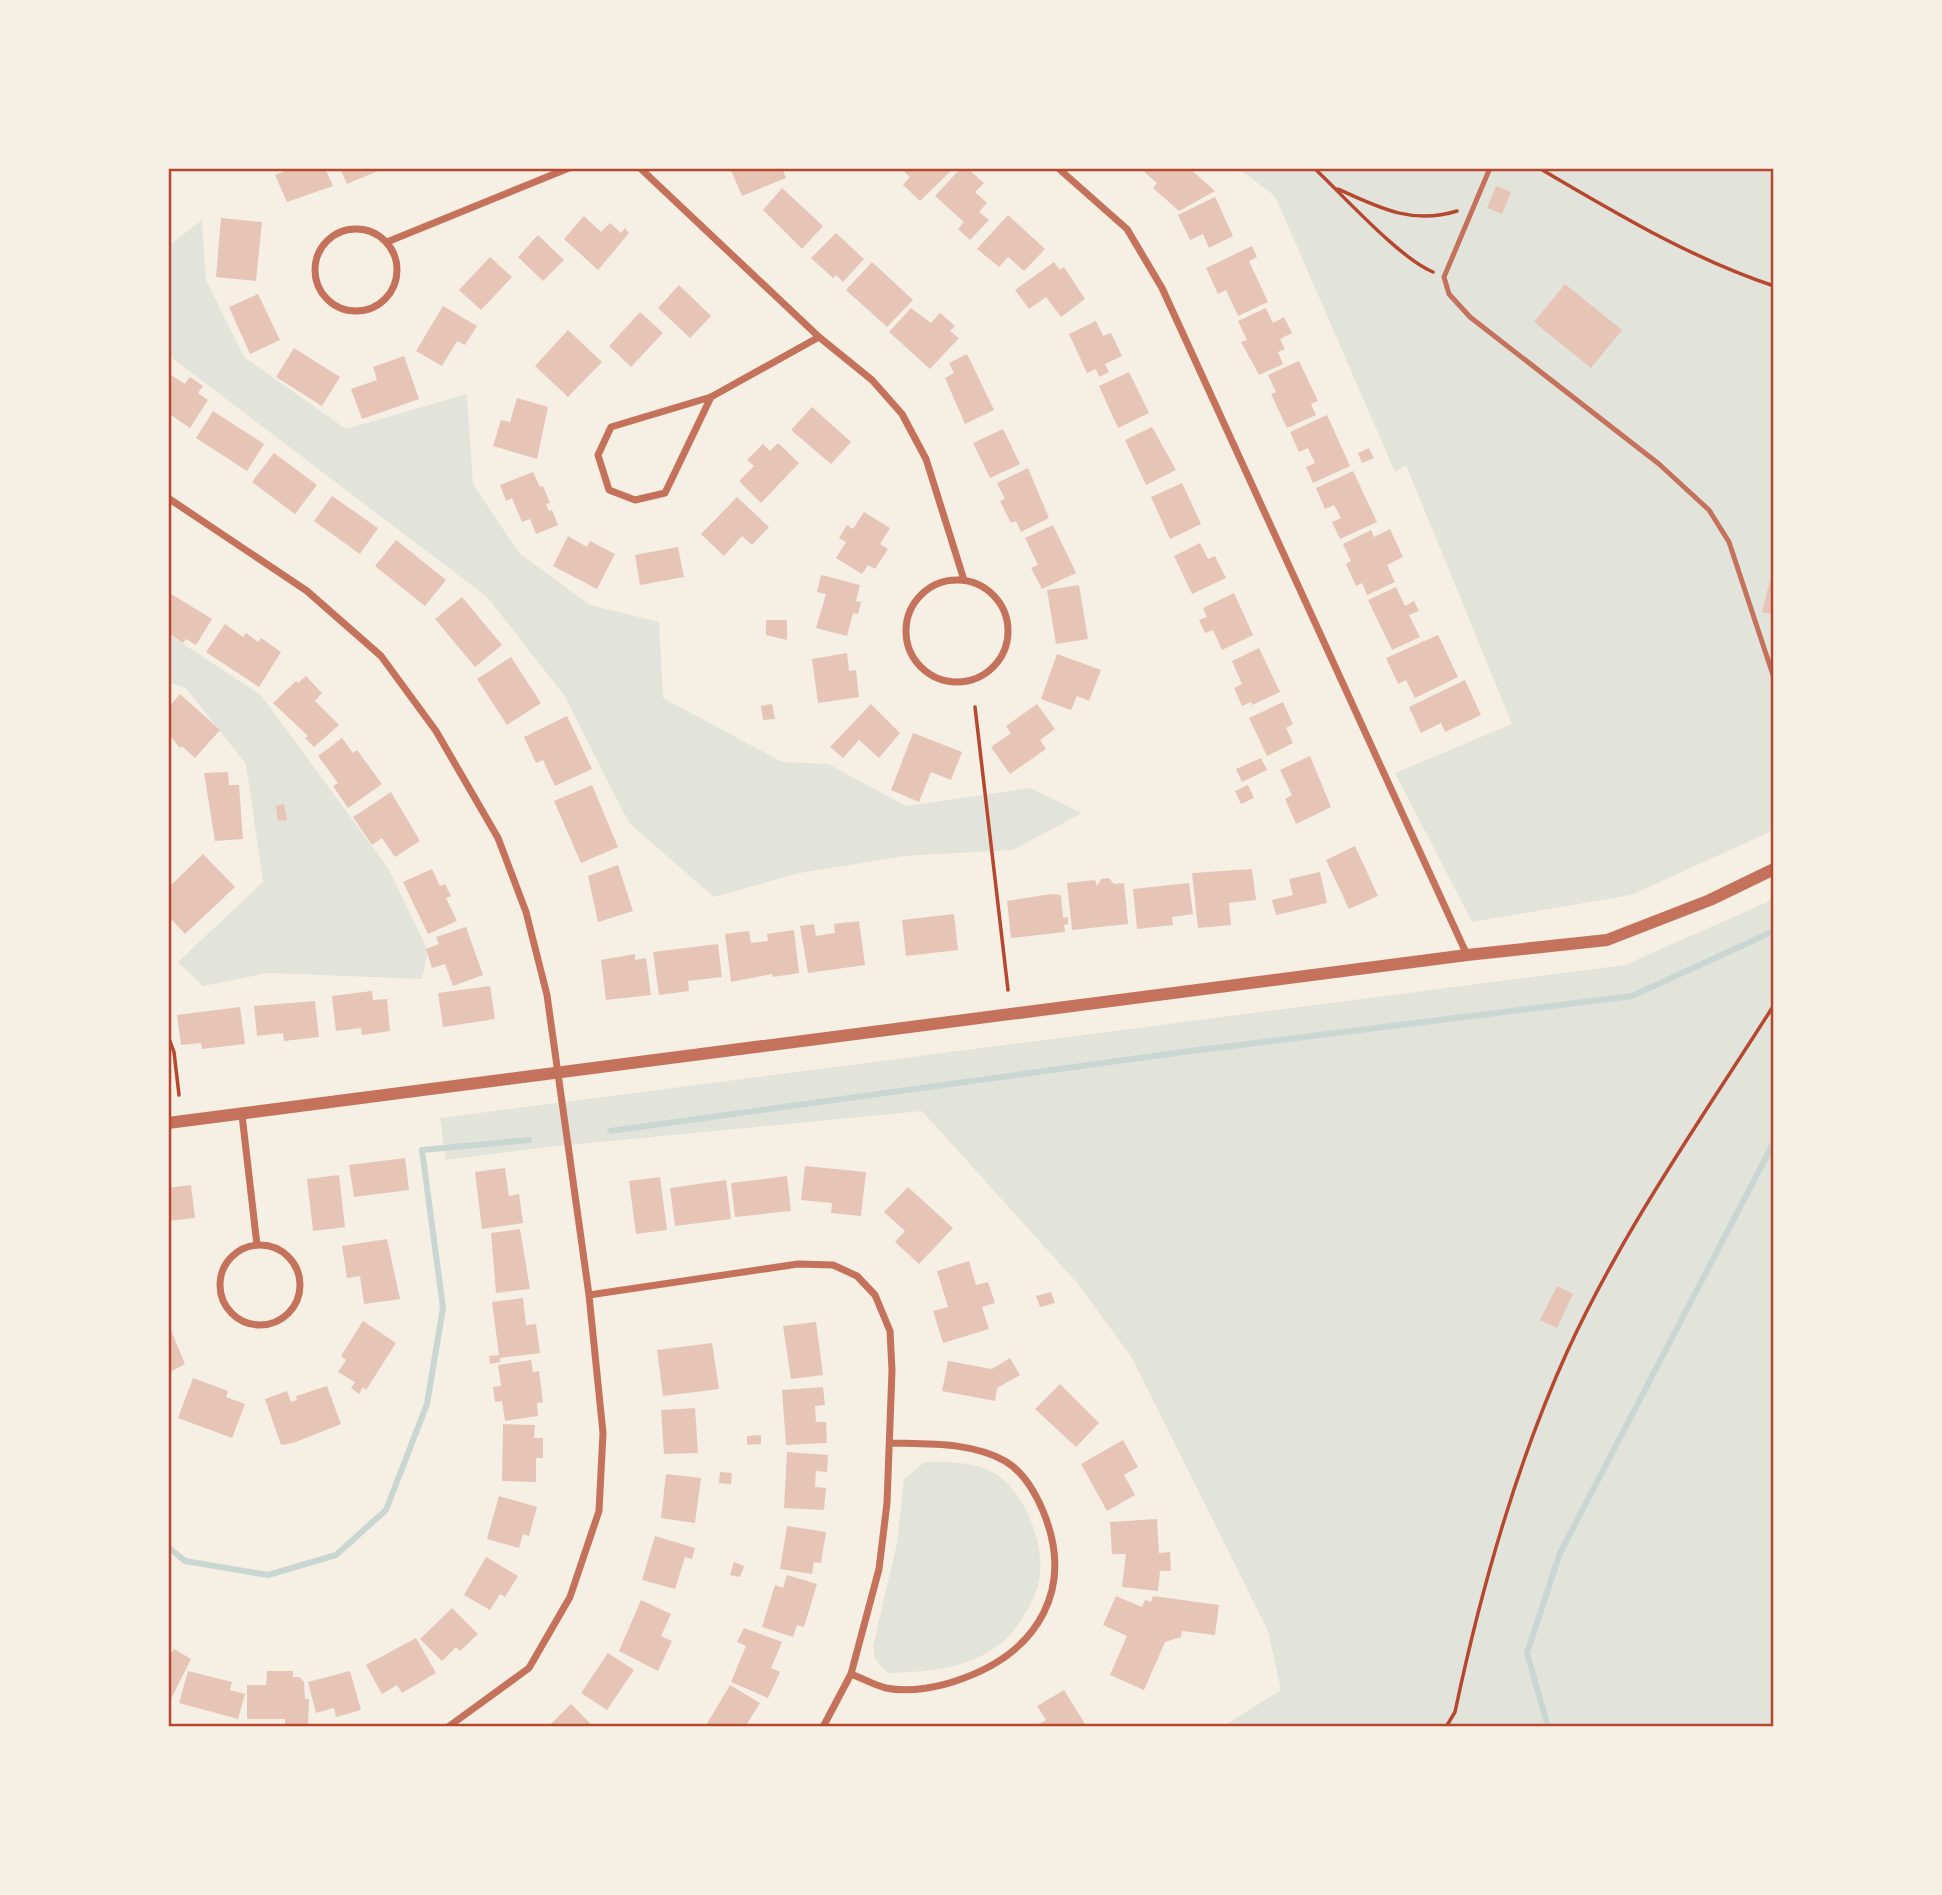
<svg xmlns="http://www.w3.org/2000/svg" width="1942" height="1895" viewBox="0 0 1942 1895" font-family="'DM Sans',sans-serif">
  <style>
    .green { fill: #e2e4dc }
    .lines { fill: none; stroke-linecap: round; stroke-linejoin: round }
    .stream { stroke: #c9d6d2; stroke-width: 6 }
    .building { fill: #e6c5b7 }
    .path { stroke: #b5482f; stroke-width: 3.5 }
    .service { stroke: #c5725c; stroke-width: 5 }
    .minor { stroke: #c5725c; stroke-width: 7 }
    .tertiary { stroke: #c5725c; stroke-width: 12 }
    .neatline { fill: none; stroke: #b5482f; stroke-width: 2.5 }
  </style>
  <rect width="100%" height="100%" fill="#f6efe4"/>
  <path class="green" d="M1238,168h536v662l-143,65 -159,27 -77,-149 117,-49 -106,-259 -11,7 -120,-276z
    M202,220l4,60 38,77 102,72 121,-35 6,90 46,69 71,52 69,17 4,76 119,64 46,2 78,42 124,-18 52,25 -69,37 -109,6 -104,17 -86,24 -85,-74 -65,-128 -77,-98 -319,-242v-109z
    M168,634l93,61 127,173 40,83 -6,28 -154,-6 -65,13 -25,-24 85,-80 -17,-118 -61,-77 -17,-4z
    M1774,899v828h-552l59,-37 -13,-59 -136,-273 -54,-74 -156,-173 -384,37 -92,12 -6,-42 1185,-153z
    M925,1462c23,0 48,-1 69,11 30,17 50,69 46,103 -2,19 -19,48 -32,61 -33,32 -79,35 -121,36l-12,-14 -2,-13 24,-103 7,-64z"/>
  <g class="lines">
    <path class="stream" d="M610,1131l573,-79 449,-56 142,-65
      M168,1547l17,14 83,14 68,-20 50,-45 41,-106 16,-96 -21,-158 107,-10
      M1548,1727l-21,-74 33,-100 214,-411"/>
  </g>
  <path class="building" d="M293,168h32l8,18 -46,16 -12,-27z
    M340,168h45l-38,16z
    M730,168h52l4,10 -44,18z
    M900,168h54l-34,33 -17,-16 7,-8z
    M961,168h6l17,15 -9,9 12,11 -8,9 10,8 -19,20 -12,-11 6,-7 -29,-26z
    M1140,168h49l26,23 -36,20 -26,-23 4,-5z
    M1496,186l15,6 -9,22 -15,-6z
    M782,188l41,38 -21,23 -39,-39z
    M1215,197l18,39 -24,12 -6,-14 -13,6 -12,-25z
    M1008,215l37,34 -21,22 -16,-14 -9,10 -22,-18z
    M584,216l17,16 9,-9 11,10 4,-5 4,5 -31,37 -34,-31z
    M221,218l41,4 -6,59 -40,-4z
    M836,233l28,26 -21,23 -7,-7 -3,3 -22,-20z
    M538,235l26,25 -21,21 -25,-24z
    M1252,246l5,11 -8,4 19,41 -30,14 -12,-26 -8,4 -12,-26z
    M490,257l22,20 -31,33 -22,-20z
    M872,262l41,38 -26,27 -41,-37z
    M1054,262l6,8 4,-3 21,32 -24,18 -15,-20 -17,12 -14,-19z
    M1565,284l57,46 -31,38 -57,-46z
    M679,285l32,31 -21,22 -32,-30z
    M258,294l22,46 -30,14 -21,-47z
    M443,306l34,20 -12,19 -8,-4 -15,25 -26,-15z
    M911,308l20,15 9,-10 15,13 -5,5 9,7 -29,31 -41,-37z
    M1266,308l7,15 11,-6 8,16 -12,6 5,10 -7,3 5,12 -24,11 -18,-33 6,-2 -9,-19z
    M640,312l23,21 -32,34 -22,-21z
    M1096,321l7,15 8,-3 11,23 -17,8 4,8 -10,5 -3,-8 -9,4 -18,-39z
    M568,330l34,32 -34,35 -33,-31z
    M294,348l46,29 -18,29 -46,-29z
    M967,354l27,56 -29,14 -20,-46 9,-5 -5,-10z
    M404,356l15,43 -57,20 -11,-30 26,-9 -4,-13z
    M1299,361l19,40 -7,3 5,11 -29,13 -16,-34 5,-2 -8,-17z
    M1129,372l20,41 -31,15 -19,-42z
    M168,373l17,11 5,-7 13,9 -5,7 10,7 -18,28 -22,-15z
    M517,398l31,9 -11,52 -44,-13 8,-26 9,2z
    M812,407l39,35 -20,22 -40,-34z
    M213,411l51,33 -17,27 -51,-33z
    M1327,415l23,51 -37,17 -7,-16 9,-4 -7,-15 -9,4 -9,-20z
    M1152,427l24,43 -30,15 -21,-45z
    M1003,429l17,35 -30,14 -17,-35z
    M778,443l21,20 -38,40 -22,-22 15,-15 -7,-6 16,-16 7,7z
    M1369,448l5,10 -12,5 -4,-10z
    M274,453l43,32 -22,29 -43,-32z
    M1028,468l21,50 -28,14 -5,-11 -5,2 -11,-22 5,-2 -8,-16z
    M1353,471l24,51 -37,17 -8,-17 9,-4 -7,-13 -9,4 -9,-21z
    M533,472l7,15 3,-1 7,17 -4,1 3,7 3,-1 6,15 -22,9 -6,-15 -8,3 -10,-24 -6,3 -6,-16z
    M1182,483l19,41 -31,15 -19,-42z
    M332,496l46,32 -18,26 -46,-33z
    M737,497l32,30 -17,18 -10,-9 -18,20 -23,-22z
    M864,512l26,16 -10,16 8,5 -13,20 -7,-4 -6,9 -26,-16 10,-16 -7,-4 8,-13 6,4z
    M1053,525l23,48 -34,16 -11,-21 7,-3 -13,-27z
    M1390,529l13,28 -16,8 8,17 -28,13 -5,-12 -6,3 -10,-22 5,-3 -8,-17 28,-14 3,7z
    M568,536l19,11 3,-6 25,13 -18,35 -44,-23z
    M396,540l50,40 -21,26 -50,-40z
    M1200,543l8,16 7,-3 11,22 -34,16 -18,-38z
    M678,547l6,30 -44,8 -5,-30z
    M1773,568l1,1v46l-12,-3z
    M821,575l39,10 -4,16 5,1 -3,12 -5,-1 -6,23 -31,-8 10,-34 -9,-2z
    M1079,585l9,54 -32,5 -9,-54z
    M1396,587l9,19 9,-5 5,10 -10,4 11,22 -28,13 -24,-50z
    M168,592l44,27 -16,26 -10,-6 -3,4 -15,-10z
    M1234,593l19,42 -31,15 -9,-20 -8,3 -6,-13 8,-3 -4,-9z
    M462,597l40,48 -27,22 -40,-48z
    M766,620h21v20l-21,-5z
    M225,624l18,13 3,-4 12,9 3,-4 20,14 -22,35 -53,-35z
    M1438,635l20,42 -43,21 -9,-18 -8,4 -12,-26z
    M1259,648l21,44 -28,13 -1,-3 -9,4 -8,-18 8,-4 -10,-23z
    M847,653l2,18 7,-1 3,27 -41,6 -6,-44z
    M1057,654l44,16 -12,31 -12,-5 -6,14 -30,-11z
    M511,657l30,46 -34,22 -30,-46z
    M306,676l16,17 -7,8 24,24 -25,22 -9,-9 3,-2 -35,-33 23,-22 2,2z
    M1465,680l16,35 -36,17 -4,-9 -20,10 -12,-26z
    M180,694l40,36 -25,28 -13,-12 -2,2 -12,-15v-25z
    M1283,702l10,22 -7,4 7,15 -26,13 -18,-38z
    M772,704l3,15 -12,1 -2,-14z
    M871,704l29,29 -21,25 -20,-18 -16,18 -13,-11z
    M1037,704l18,25 -15,11 6,9 -36,25 -19,-27 20,-14 -5,-7z
    M567,716l25,53 -37,17 -12,-26 -7,3 -12,-26z
    M913,733l49,19 -11,28 -20,-8 -12,30 -28,-12z
    M342,738l11,15 4,-3 25,34 -34,24 -15,-22 5,-3 -20,-27z
    M1310,756l21,51 -35,17 -11,-25 7,-4 -12,-25z
    M1261,758l6,12 -25,12 -6,-13z
    M228,772l1,13h10l4,54 -28,2 -11,-68z
    M592,785l26,62 -37,16 -27,-62z
    M1248,785l6,13 -13,6 -6,-13z
    M391,792l29,49 -25,16 -13,-19 -10,7 -19,-28z
    M284,804l3,16 -9,1 -2,-15z
    M1355,846l23,50 -29,13 -23,-49z
    M203,854l32,33 -50,47 -13,-14 -4,4v-36z
    M618,865l15,46 -35,11 -10,-46z
    M432,869l8,17 5,-2 6,12 -5,2 11,23 -29,13 -25,-52z
    M1252,869l4,31 -27,3 2,22 -33,3 -6,-55z
    M1320,872l7,31 -51,12 -4,-15 21,-5 -4,-16z
    M1109,878l5,6 10,-1 4,41 -56,6 -5,-47 28,-3 2,6 4,-7z
    M1189,883l4,31 -21,3 1,8 -36,4 -4,-40z
    M1051,894l10,1 2,23 5,-1v7l-4,1 1,7 -54,6 -4,-37z
    M954,914l4,36 -52,6 -4,-36z
    M859,921l6,44 -57,8 -8,-47 14,-2 2,12 19,-3 -1,-9z
    M466,927l17,48 -30,11 -8,-22 -13,4 -6,-19 13,-5 -3,-7z
    M794,930l5,43 -26,4 -1,-3 -41,8 -6,-48 24,-3 2,12 17,-2 -1,-7z
    M718,944l4,33 -34,4 1,10 -30,4 -6,-43z
    M635,954v6l11,-2 5,37 -45,5 -5,-40z
    M490,986l5,33 -52,8 -5,-34z
    M372,991l1,9 14,-1 3,32 -28,4 -1,-7 -25,3 -4,-35z
    M315,1001l4,36 -35,4 -1,-8 -26,3 -3,-30z
    M240,1007l5,37 -43,5 -1,-6 -20,2 -4,-30z
    M405,1158l4,32 -55,7 -5,-32z
    M805,1166l61,6 -5,44 -30,-3 1,-10 -31,-3z
    M505,1168l4,28 10,-2 4,29 -41,6 -7,-57z
    M339,1175l6,52 -32,4 -6,-52z
    M787,1176l4,35 -56,6 -4,-34z
    M660,1177l7,53 -31,4 -7,-53z
    M726,1180l5,39 -56,7 -5,-38z
    M191,1185l4,33 -27,3v-33z
    M908,1187l45,41 -34,36 -24,-22 10,-11 -21,-19z
    M520,1229l10,60 -34,4 -5,-60z
    M387,1239l13,60 -36,5 -4,-28 -13,2 -5,-32z
    M969,1261l7,24 12,-3 7,21 -13,4 7,22 -46,14 -10,-32 15,-4 -11,-36z
    M1557,1286l16,8 -16,34 -17,-8z
    M1051,1292l4,11 -15,4 -4,-11z
    M523,1298l3,27 10,-1 4,29 -40,5v4l-10,2 -1,-8 10,-1 -7,-53z
    M363,1321l33,22 -30,47 -3,-3 -4,7 -8,-6 4,-6 -17,-10 8,-12 -5,-4z
    M816,1322l7,53 -32,4 -8,-53z
    M168,1323l17,41 -17,9z
    M712,1343l7,46 -56,7 -6,-46z
    M1010,1358l10,17 -23,13 -2,13 -53,-10 6,-30 44,8z
    M531,1360l2,12 6,-1 4,31 -6,1 1,13 -33,5 -3,-20 -7,1 -2,-15 8,-1 -3,-21z
    M193,1378l35,13 -2,6 19,7 -13,34 -54,-20z
    M1060,1384l39,39 -23,24 -41,-38z
    M327,1386l14,38 -48,19 -12,2 -16,-46 22,-8 4,11 6,-2 -1,-4z
    M823,1387l2,18 -10,1 1,16h10l1,21 -41,2 -4,-55z
    M695,1408l3,45 -34,1 -3,-44z
    M503,1424l32,1 -1,13h9v20h-7v24l-34,-1z
    M761,1435v9l-14,1v-9z
    M1123,1440l15,27 -14,8 11,20 -28,16 -26,-47z
    M787,1452l41,3 -1,17 -11,-1 -1,16 11,1 -2,22 -40,-2z
    M720,1472l12,1 -1,11 -12,-1z
    M666,1474l35,4 -6,45 -34,-5z
    M499,1496l38,11 -8,29 -6,-2 -4,14 -32,-9z
    M1157,1519l2,34 11,-1 1,19h-11l-2,20 -36,-4 4,-33h-14l-2,-32z
    M787,1526l39,6 -5,31 -7,-1 -2,12 -32,-5z
    M655,1536l40,12 -3,11 -7,-2 -10,32 -33,-9z
    M486,1557l32,19 -13,21 -5,-3 -10,16 -26,-15z
    M734,1562l10,4 -4,11 -10,-2z
    M787,1575l30,9 -13,43 -7,-2 -4,12 -31,-10 13,-42 8,3z
    M1116,1596l26,11 3,-7 6,2 2,-6 66,9 -4,30 -33,-4 -1,6 -16,5 -21,48 -34,-15 17,-39 -24,-11z
    M641,1600l30,14 -10,22 11,5 -14,30 -39,-20z
    M452,1608l26,26 -18,17 -4,-4 -14,14 -22,-22z
    M744,1628l38,14 -11,26 9,4 -12,26 -37,-16 15,-36 -9,-4z
    M416,1638l20,35 -34,20 -5,-8 -15,9 -16,-29z
    M174,1649l17,10 -23,46v-55l4,2z
    M608,1653l26,17 -27,40 -26,-17z
    M188,1671l44,11 -2,8 15,4 -7,25 -59,-16z
    M267,1671h26v6h6l5,5 1,17h4l-1,27h-23v-7h-38v-34h19z
    M350,1671l11,39 -25,7 -2,-9 -18,5 -8,-31z
    M730,1685l30,18 -15,24h-40z
    M1064,1690l23,37h-53l12,-7 -9,-14z
    M571,1704l23,23h-46z"/>
  <g class="lines">
    <path class="path" d="M1314,168c29,27 85,90 119,104
      M1539,168c77,45 151,90 235,118
      M1338,189c41,19 75,36 119,22
      M975,707l33,283
      M168,1036l6,16 5,43
      M1446,1727l9,-15c26,-123 60,-245 112,-360 56,-122 135,-234 207,-347"/>
    <path class="service" d="M1490,168l-46,109 5,17 21,23 189,147 50,46 20,32 45,136"/>
    <path class="minor" d="M640,168l179,169 53,43 30,34 24,45 38,121
      M1058,168l69,61 35,59 305,667
      M315 270a41 41 0 1 1 82 0a41 41 0 1 1-82 0Z
      M387,242l182,-74
      M711,397l-46,96 -30,7 -26,-10 -11,-35 13,-28 100,-30 108,-60
      M168,498l139,93 74,65 55,75 62,107 28,74 21,83 42,300 14,138 -4,78 -29,86 -41,71 -81,59
      M906 631a51 51 0 1 1 102 0a51 51 0 1 1-102 0Z
      M242,1115l15,130
      M220 1285a40 40 0 1 1 80 0a40 40 0 1 1-80 0Z
      M589,1295l209,-31 35,1 24,11 18,19 15,36 2,39 -5,133 -8,66 -28,105 -28,53
      M851,1674c11,4 23,11 35,14 24,5 55,-1 78,-10 75,-28 111,-90 79,-167 -8,-19 -19,-39 -38,-50 -34,-19 -77,-17 -114,-18"/>
    <path class="tertiary" d="M168,1123l1299,-168 140,-15 103,-40 64,-31"/>
  </g>
  <rect width="1942" height="1895" fill="none" stroke="#f6efe4" stroke-width="340"/>
  <rect x="170" y="170" width="1602" height="1555" class="neatline"/>
</svg>
